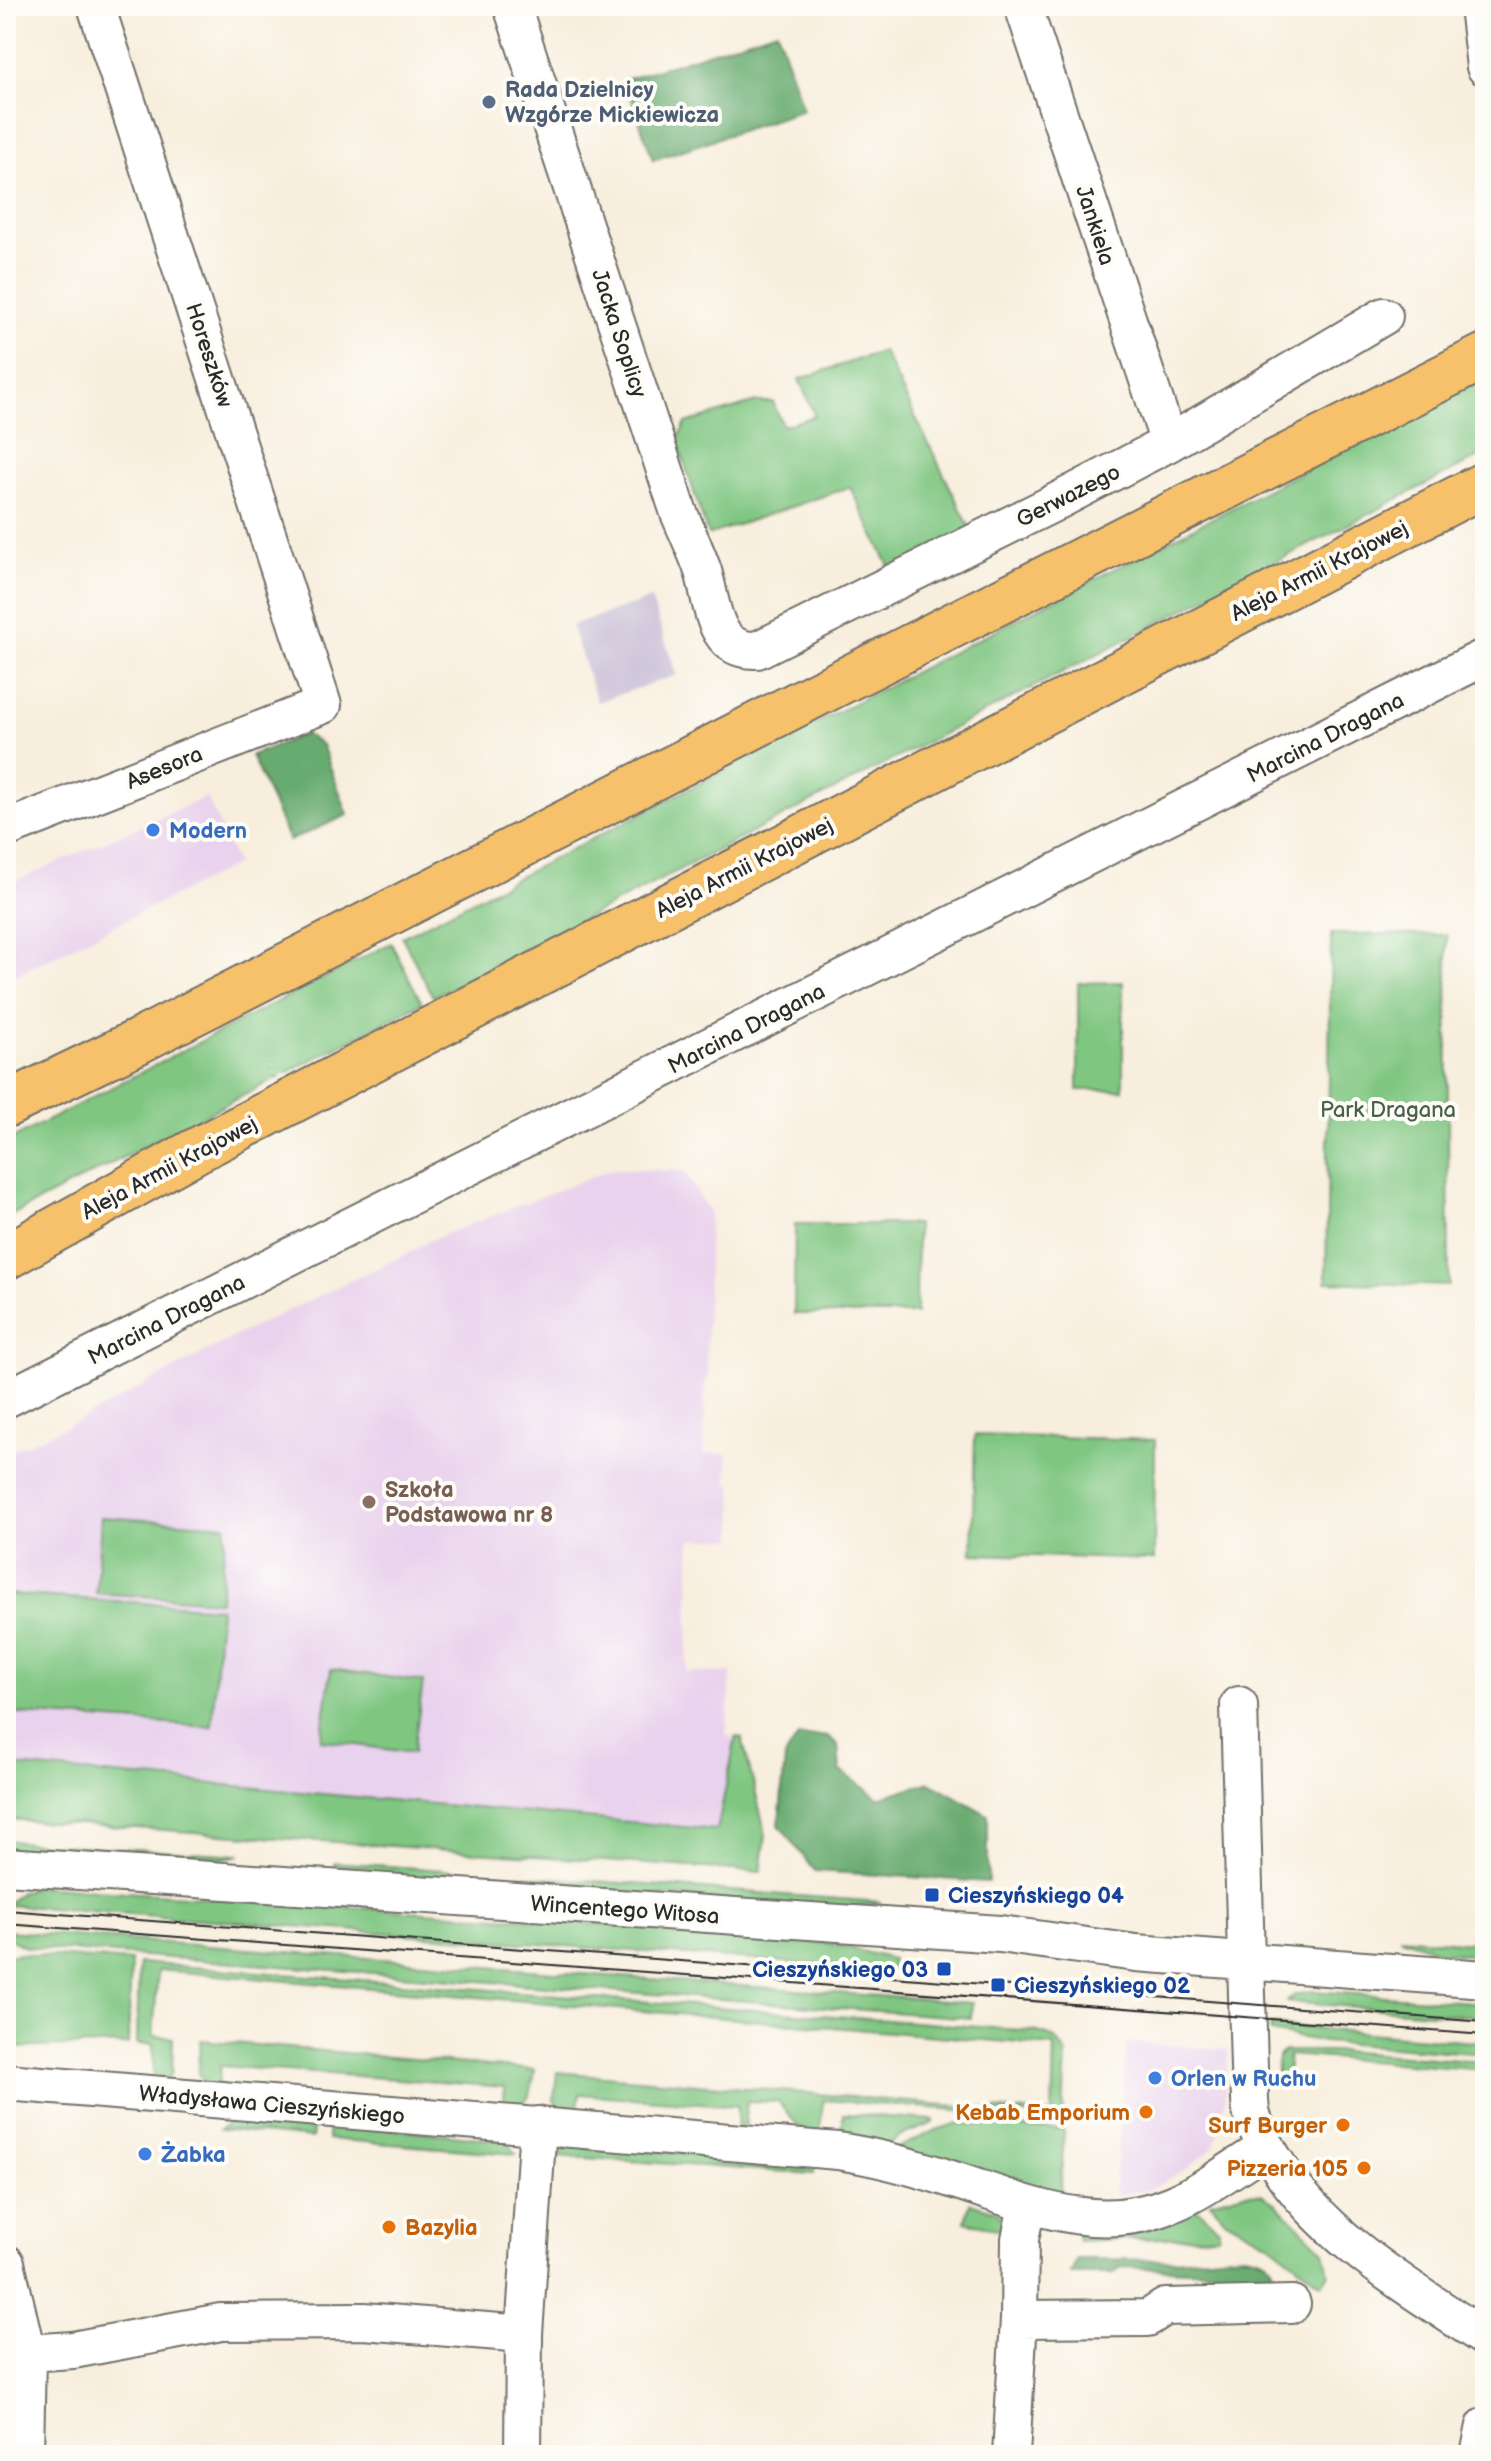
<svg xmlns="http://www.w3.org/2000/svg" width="1491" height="2461" viewBox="0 0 1491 2461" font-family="'Balsamiq Sans',sans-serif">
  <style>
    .built { fill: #e9d2ed }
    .industrial { fill: #c9bfd7 }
    .green { fill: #7fc681; stroke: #557856; stroke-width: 2 }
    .forest { fill: #67ab6f; stroke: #496b4d; stroke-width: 2 }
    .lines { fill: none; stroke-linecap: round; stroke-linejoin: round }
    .minor-casing { stroke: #736f69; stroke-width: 40 }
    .major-casing { stroke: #736f69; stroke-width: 48 }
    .minor { stroke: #fff; stroke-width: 36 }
    .major { stroke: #f6c16b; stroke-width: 44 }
    .tram { stroke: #2b2b2b; stroke-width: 2 }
    .service-dot { fill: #5c6f8a; stroke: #fdfcf7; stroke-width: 3 }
    .shop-dot { fill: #3f7fe0; stroke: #fdfcf7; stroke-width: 3 }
    .education-dot { fill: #8d6e63; stroke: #fdfcf7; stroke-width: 3 }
    .transit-dot { fill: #1a4fb4; stroke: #fdfcf7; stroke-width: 3 }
    .food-dot { fill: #e8710a; stroke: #fdfcf7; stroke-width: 3 }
    .labels { text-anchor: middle; stroke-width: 8; stroke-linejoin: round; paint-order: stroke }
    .service-label { font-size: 22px; font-weight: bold; fill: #4e5e75; stroke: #fdfcf7; text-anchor: start }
    .street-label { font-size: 22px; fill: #2b2b2b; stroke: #fdfcf7 }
    .shop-label { font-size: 22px; font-weight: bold; fill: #366cbe; stroke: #fdfcf7; text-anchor: start }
    .park-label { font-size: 22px; fill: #486149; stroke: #fdfcf7 }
    .education-label { font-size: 22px; font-weight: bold; fill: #785e54; stroke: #fdfcf7; text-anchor: start }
    .transit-label { font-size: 22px; font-weight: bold; fill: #164399; stroke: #fdfcf7; text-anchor: start }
    .food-label { font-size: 22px; font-weight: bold; fill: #c56008; stroke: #fdfcf7; text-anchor: end }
  </style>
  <rect width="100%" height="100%" fill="#fdfcf7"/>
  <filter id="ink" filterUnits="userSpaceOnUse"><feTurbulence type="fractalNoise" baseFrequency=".0125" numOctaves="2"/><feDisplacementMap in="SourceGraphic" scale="16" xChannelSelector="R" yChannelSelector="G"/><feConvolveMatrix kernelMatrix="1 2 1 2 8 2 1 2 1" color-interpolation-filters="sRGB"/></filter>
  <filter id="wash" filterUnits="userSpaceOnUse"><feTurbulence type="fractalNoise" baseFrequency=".006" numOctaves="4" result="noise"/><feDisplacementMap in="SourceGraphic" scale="32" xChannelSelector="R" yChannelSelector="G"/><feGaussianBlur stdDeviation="1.8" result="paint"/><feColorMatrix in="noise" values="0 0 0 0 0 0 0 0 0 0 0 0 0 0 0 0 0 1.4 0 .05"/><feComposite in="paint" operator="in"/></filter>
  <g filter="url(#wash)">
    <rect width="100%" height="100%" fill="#f8eedd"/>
    <path class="built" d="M207,797l30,67 -231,116v-95z
      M612,1169l72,2 25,41 -3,152 2,1v16l-3,1 -1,71 24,1v30l5,1 1,54h-43l-4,133 44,1 -5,63 10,1 -18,93 -712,-65v-312l71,-31 158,-86 180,-86 13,-9z
      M1126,2042l103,8 -7,75 -9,22 -25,21 -40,22 -34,5z"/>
    <path class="industrial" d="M651,599l26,76 -80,27 -26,-77z"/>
    <path class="green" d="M883,351l89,181 -80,40 -42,-85 -142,48 -31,-95 9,-17 70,-21h17l10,24 32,-10 -16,-37z
      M1485,377v77l-1052,543 -31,-60z
      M1331,934l116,1 2,351 -123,-4z
      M391,943l31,60 -416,215v-76z
      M1123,982v108h-45v-107z
      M795,1224h122l-1,90h-122z
      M975,1435l180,5 -1,120 -182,-6z
      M101,1517l125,8 -6,76 -124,-8z
      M6,1594l214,14 -8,119 -206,-14z
      M331,1669l92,13 -10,71 -92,-13z
      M736,1737l6,1 24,97 -5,37 -755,-53v-54l711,65z
      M6,1840l23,3 211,12 -43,9 -191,-15z
      M334,1862l547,40 -29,6 -479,-31 -39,-12z
      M36,1886l730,49 76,11 50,13 -1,11 -885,-65 13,-12z
      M6,1931l966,72 -1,15 -946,-71 -19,-10z
      M1399,1937l86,7v12l-42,-3z
      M18,1954l113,7 -3,83 -118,4 -1,7h-3v-99z
      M139,1963l894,68c16,3 27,8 33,24l-3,63 -240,-18 -3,34 -16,-1 -26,-31 -31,-1 -2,29 -8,-2 1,-22 -158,-12 -3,20 -14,-1 -9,-13 3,-28 495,42 2,-68 -896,-76 -5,66 20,2 -1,35 -4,5 -15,4v-38h-16z
      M1312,1991l173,12v14l-199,-15 9,-7z
      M1271,2025l214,18v11l-161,-12 -54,-10z
      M201,2040l334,30c-3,22 -6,40 -32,40l2,-23 -285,-21 -2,23c-28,-10 -19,-24 -17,-49z
      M1286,2051h52l147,11v8l-196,-15 -3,24h-9c0,-11 -3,-23 9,-28z
      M843,2114l91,6 -1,3 -33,13 -14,11 -46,-9z
      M236,2116l78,6 -2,16 -92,-9z
      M329,2122l179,19 8,13 -188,-15z
      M959,2123l105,7 -4,74 -163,-56 39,-18z
      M570,2146l245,16 -1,12 -258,-18z
      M1244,2193l17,1 15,9 48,48 5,22 -7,11 -53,-41 -43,-23 -16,-18z
      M970,2203l27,8 7,13v7l-39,-10z
      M1195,2209l9,5 15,15 -1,7 -140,5 -1,-9z"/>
    <path class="forest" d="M777,30l26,80 -150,50 -28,-80z
      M305,734l17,11 26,70 -59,26 -38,-86z
      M828,1736l10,9 2,25 38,28 52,-16 58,33v67l-173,-11 -36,-46 6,-68 13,-20z
      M1244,2254c15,3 26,4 30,20l-152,-7 -8,7h-43l6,-15 97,1z"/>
  </g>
  <g filter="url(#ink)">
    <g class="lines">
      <g class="minor-casing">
        <path id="minor" d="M512,6l167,507c8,19 17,38 24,58 10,32 9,81 54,79l293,-145 119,-62 215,-127
          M1023,6l146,437
          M1478,6l7,61
          M6,829l317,-124 -227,-699
          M6,1399l1479,-742
          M1239,1705l10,363c1,14 0,29 2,43 4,18 15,35 24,50 50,79 134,126 210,177
          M6,1866l994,68 136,19 349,26
          M6,2082l832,69c39,6 76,16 113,28 73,23 144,58 221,25 33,-14 64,-38 95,-57
          M1027,2206l-7,33 -1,80 129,-1 17,-11 127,-3
          M6,2263l21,90 -2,102
          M27,2353l46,-3 148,-28 143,-1 160,13
          M523,2455l1,-121 14,-209
          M1011,2455l8,-136
          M1479,2455l6,-29"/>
      </g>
      <g class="major-casing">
        <path id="major" d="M6,1105l133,-64 680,-348 666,-337
          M6,1257l189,-106 1290,-667"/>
      </g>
      <use href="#minor" class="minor"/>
      <use href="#major" class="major"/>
      <path class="tram" d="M6,1910l1479,112
        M6,1924l1479,111"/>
    </g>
  </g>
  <circle class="service-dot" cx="489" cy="102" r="8"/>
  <g class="shop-dot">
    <circle cx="153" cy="830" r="8"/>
    <circle cx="1155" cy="2078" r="8"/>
    <circle cx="145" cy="2154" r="8"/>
  </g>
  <circle class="education-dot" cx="369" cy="1502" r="8"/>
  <g class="transit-dot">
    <rect x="924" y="1887" width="16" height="16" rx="4"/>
    <rect x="936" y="1961" width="16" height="16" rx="4"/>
    <rect x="990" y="1977" width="16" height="16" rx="4"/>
  </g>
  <g class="food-dot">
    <circle cx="1146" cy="2112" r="8"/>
    <circle cx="1343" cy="2125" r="8"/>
    <circle cx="1364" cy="2168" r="8"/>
    <circle cx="389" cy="2227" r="8"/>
  </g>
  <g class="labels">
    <g class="service-label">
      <text x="505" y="97">Rada Dzielnicy<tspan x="505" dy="25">Wzgórze Mickiewicza</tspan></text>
    </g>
    <g class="street-label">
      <text transform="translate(1096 225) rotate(72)" y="8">Jankiela</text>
      <text transform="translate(620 333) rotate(72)" y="8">Jacka Soplicy</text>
      <text transform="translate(210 355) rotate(72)" y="8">Horeszków</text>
      <text transform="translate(1068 495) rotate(-27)" y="8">Gerwazego</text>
      <text transform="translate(1319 570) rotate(-27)" y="8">Aleja Armii Krajowej</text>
      <text transform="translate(1325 737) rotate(-27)" y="8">Marcina Dragana</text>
      <text transform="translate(164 767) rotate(-22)" y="8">Asesora</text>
      <text transform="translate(744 867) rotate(-27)" y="8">Aleja Armii Krajowej</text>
      <text transform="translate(746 1028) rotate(-27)" y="8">Marcina Dragana</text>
      <text transform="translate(169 1167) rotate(-28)" y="8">Aleja Armii Krajowej</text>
      <text transform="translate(166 1319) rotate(-27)" y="8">Marcina Dragana</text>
      <text transform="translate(625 1909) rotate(4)" y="8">Wincentego Witosa</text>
      <text transform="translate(272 2104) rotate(5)" y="8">Władysława Cieszyńskiego</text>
    </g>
    <g class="shop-label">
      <text x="169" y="838">Modern</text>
      <text x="1171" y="2086">Orlen w Ruchu</text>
      <text x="161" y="2162">Żabka</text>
    </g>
    <g class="park-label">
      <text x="1388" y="1117">Park Dragana</text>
    </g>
    <g class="education-label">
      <text x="385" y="1497">Szkoła<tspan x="385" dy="25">Podstawowa nr 8</tspan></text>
    </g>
    <g class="transit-label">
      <text x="948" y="1903">Cieszyńskiego 04</text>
      <text x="928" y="1977" text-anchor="end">Cieszyńskiego 03</text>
      <text x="1014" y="1993">Cieszyńskiego 02</text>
    </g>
    <g class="food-label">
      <text x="1130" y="2120">Kebab Emporium</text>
      <text x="1327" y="2133">Surf Burger</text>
      <text x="1348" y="2176">Pizzeria 105</text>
      <text x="405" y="2235" text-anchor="start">Bazylia</text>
    </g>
  </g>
  <rect width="1491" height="2461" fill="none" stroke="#fdfcf7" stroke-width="32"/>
</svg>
